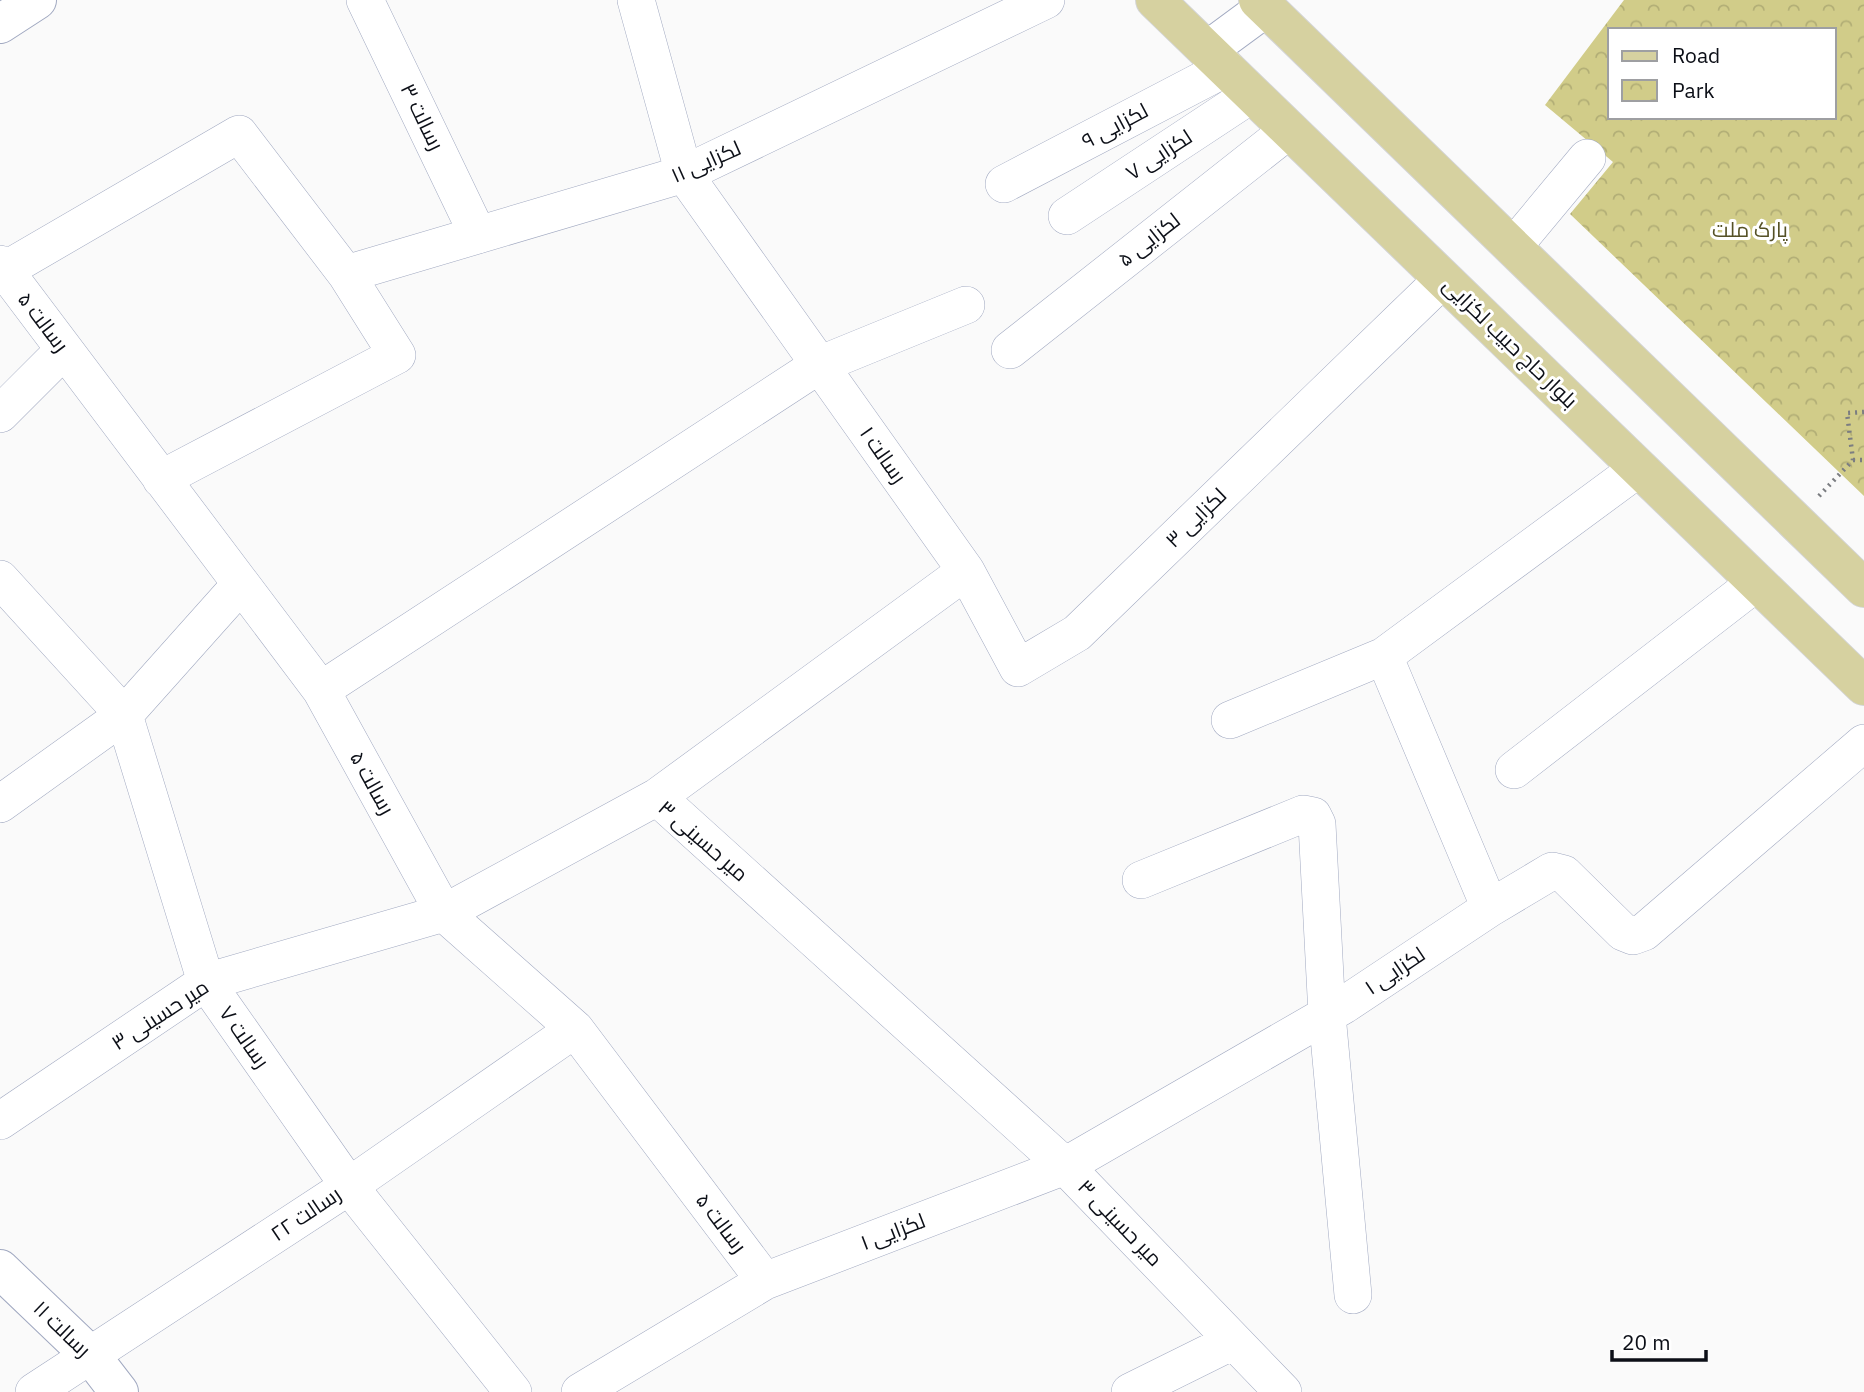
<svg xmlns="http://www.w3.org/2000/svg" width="1864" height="1392" viewBox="0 0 1864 1392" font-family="'IBM Plex Sans',Cairo,sans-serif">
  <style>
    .park { fill: url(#park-crowns); fill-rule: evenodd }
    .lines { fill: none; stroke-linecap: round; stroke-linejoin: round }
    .minor-casing { stroke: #a1a9c1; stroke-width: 38 }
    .tertiary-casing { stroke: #a1a9c1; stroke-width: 40 }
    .secondary-casing { stroke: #a1a9c1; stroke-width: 40 }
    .primary-casing { stroke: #d3d4d5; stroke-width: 40 }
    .path { stroke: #7b7d81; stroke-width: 4.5; stroke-dasharray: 2 5; stroke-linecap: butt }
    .minor { stroke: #fff; stroke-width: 37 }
    .tertiary { stroke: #fff; stroke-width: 38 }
    .secondary { stroke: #fff; stroke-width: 38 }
    .primary { stroke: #d6d1a0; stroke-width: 38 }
    .labels { text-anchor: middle; stroke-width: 6; stroke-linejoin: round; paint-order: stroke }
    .street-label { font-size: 21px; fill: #0c0f17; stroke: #fff }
    .park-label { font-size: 21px; fill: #555126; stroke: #fff }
  </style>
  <defs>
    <pattern id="park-crowns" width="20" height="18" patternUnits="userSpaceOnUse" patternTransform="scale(1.75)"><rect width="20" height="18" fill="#d1cc89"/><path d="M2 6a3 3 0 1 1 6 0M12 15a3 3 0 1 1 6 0" fill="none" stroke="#b2ae76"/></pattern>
  </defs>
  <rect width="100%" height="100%" fill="#fafafa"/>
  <path class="park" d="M1624,0h240v496l-294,-282 43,-52 -68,-57zM1610,30h224v87h-224z"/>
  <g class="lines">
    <g class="minor-casing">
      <path id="minor" d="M365,0l113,235
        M636,0l48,174 282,397 -309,226
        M1004,184l222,-116
        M1067,216l185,-122
        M1513,247l74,-89
        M0,264l321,426 123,223 131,116 190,252
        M5,270l234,-136 107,140 51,81 -236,124
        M346,274l338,-100 362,-174
        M1010,350l279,-220
        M0,414l64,-64
        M966,571l52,97 59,-35 366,-354
        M0,579l124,136 82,267 143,204 164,206
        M321,690l498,-325 147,-60
        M1230,720l154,-64
        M1514,770l243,-188
        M0,804l124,-89 117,-131
        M1141,880l162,-66 10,2 4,8 10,191 26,280
        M1490,908l62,-37 12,3 59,58 10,4 11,-4 220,-189
        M0,1121l206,-139 238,-69 213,-116 408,369 218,226
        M34,1392l315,-206 226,-157
        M580,1392l185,-111 300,-115 279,-161 146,-97 -106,-252 255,-188
        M1130,1392l103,-51"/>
    </g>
    <g class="tertiary-casing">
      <path id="tertiary" d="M0,24l37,-24
        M0,1269l92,88 27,35"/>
    </g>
    <g class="secondary-casing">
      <path id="secondary" d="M1208,50l57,-42"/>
    </g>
    <g class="primary-casing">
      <path id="primary" d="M1155,0l709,686
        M1258,0l606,588"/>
    </g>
    <path class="path" d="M1853,460h11
      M1819,496l34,-36 -6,-47 17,-1"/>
    <use href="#minor" class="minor"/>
    <use href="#tertiary" class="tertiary"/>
    <use href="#secondary" class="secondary"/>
    <use href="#primary" class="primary"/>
  </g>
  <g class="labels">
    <g class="street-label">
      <text transform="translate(422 117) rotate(64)" y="7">رسالت ۳</text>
      <text transform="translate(1115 126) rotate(-28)" y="7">لکزایی ۹</text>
      <text transform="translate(1159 155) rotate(-33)" y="7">لکزایی ۷</text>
      <text transform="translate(706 162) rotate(-24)" y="7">لکزایی ۱۱</text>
      <text transform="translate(1149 240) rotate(-38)" y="7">لکزایی ۵</text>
      <text transform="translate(43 322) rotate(53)" y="7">رسالت ۵</text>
      <text transform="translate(1510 343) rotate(44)" y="7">بلوار حاج حبیب لکزايی</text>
      <text transform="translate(883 455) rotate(55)" y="7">رسالت ۱</text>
      <text transform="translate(1196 518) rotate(-44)" y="7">لکزایی ۳</text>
      <text transform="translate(372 783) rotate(61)" y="7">رسالت ۵</text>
      <text transform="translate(703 841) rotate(41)" y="7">میر حسینی ۳</text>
      <text transform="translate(1395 971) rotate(-34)" y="7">لکزایی ۱</text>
      <text transform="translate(160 1015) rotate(-33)" y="7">میر حسینی ۳</text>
      <text transform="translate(244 1037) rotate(55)" y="7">رسالت ۷</text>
      <text transform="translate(306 1214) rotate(-34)" y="7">رسالت ۲۲</text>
      <text transform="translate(721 1223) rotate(53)" y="7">رسالت ۵</text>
      <text transform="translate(1120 1223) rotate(46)" y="7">میر حسینی ۳</text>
      <text transform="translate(893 1232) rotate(-21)" y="7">لکزایی ۱</text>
      <text transform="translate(62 1329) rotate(44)" y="7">رسالت ۱۱</text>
    </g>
    <g class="park-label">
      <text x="1750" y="237">پارک ملت</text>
    </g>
  </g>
  <rect x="1608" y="28" width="228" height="91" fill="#ffffff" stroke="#9e9fa2" stroke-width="2"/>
  <rect x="1622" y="51" width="35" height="10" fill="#d6d1a0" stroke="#9e9fa2" stroke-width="2"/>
  <text x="1672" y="63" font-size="21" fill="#0c0f17">Road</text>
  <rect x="1622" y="80" width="35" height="21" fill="url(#park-crowns)" stroke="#9e9fa2" stroke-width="2"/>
  <text x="1672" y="98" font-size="21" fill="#0c0f17">Park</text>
  <path d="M1612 1350v10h94v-10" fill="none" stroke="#0c0f17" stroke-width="3.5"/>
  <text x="1622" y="1350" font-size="21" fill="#0c0f17" stroke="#ffffff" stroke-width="5" paint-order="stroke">20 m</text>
</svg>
